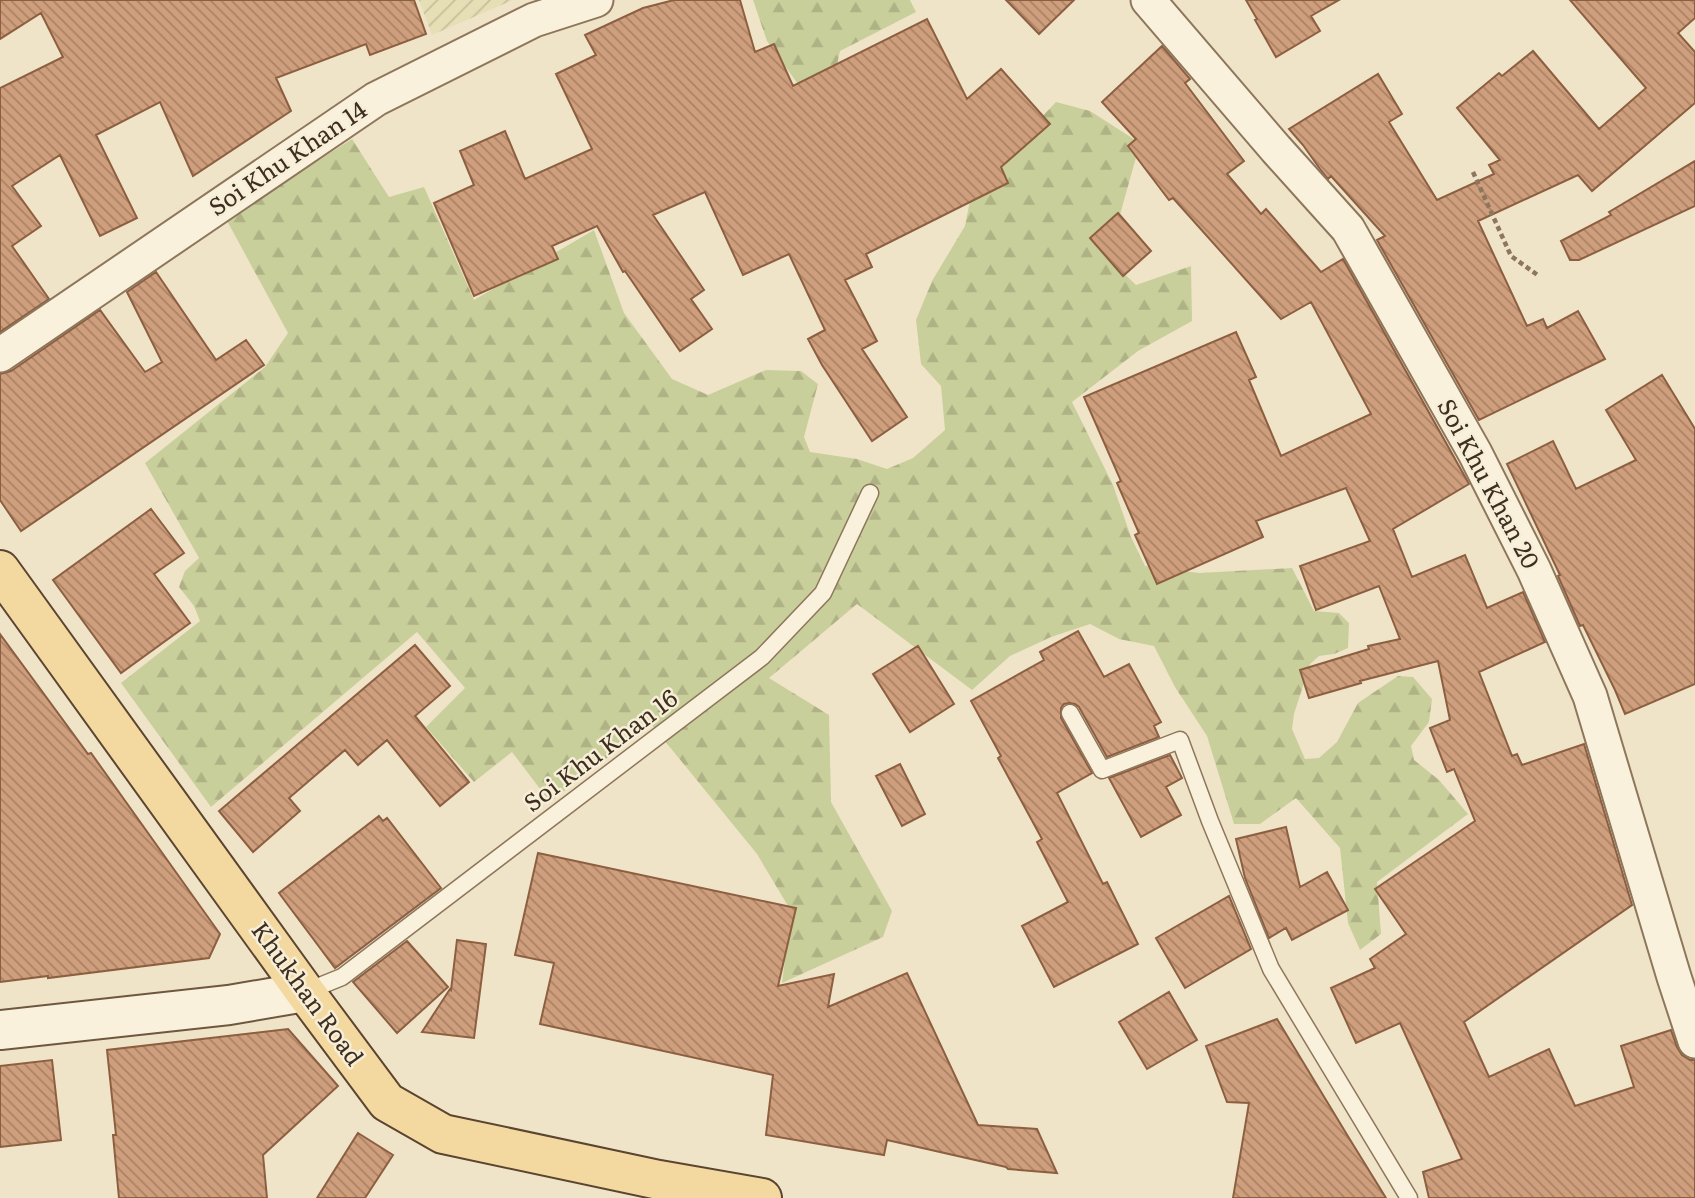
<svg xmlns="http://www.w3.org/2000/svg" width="1695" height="1198" viewBox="0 0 1695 1198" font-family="Literata,serif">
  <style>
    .farmland { fill: url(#farmland-furrows) }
    .forest { fill: url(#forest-firs) }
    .building { fill: url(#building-back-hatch); stroke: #8d5f41; stroke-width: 2 }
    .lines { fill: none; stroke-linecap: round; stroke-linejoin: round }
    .lane-casing { stroke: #8d765c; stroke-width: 19 }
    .street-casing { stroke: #8d765c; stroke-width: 37 }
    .secondary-casing { stroke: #6f573f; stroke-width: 42 }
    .primary-casing { stroke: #5b4430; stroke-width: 42 }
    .path { stroke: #8d765c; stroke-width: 4.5; stroke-dasharray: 5 3.5; stroke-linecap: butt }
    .lane { stroke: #faf1dc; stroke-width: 16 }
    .street { stroke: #faf1dc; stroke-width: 33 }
    .secondary { stroke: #faf1dc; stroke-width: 38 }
    .primary { stroke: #f3d9a0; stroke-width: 38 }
    .labels { text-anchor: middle; stroke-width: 5; stroke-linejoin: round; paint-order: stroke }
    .street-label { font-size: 24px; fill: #3d2e20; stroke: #f7eed8 }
  </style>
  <defs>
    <pattern id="farmland-furrows" width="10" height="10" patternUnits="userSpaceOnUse" patternTransform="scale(1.75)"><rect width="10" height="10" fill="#e6deb5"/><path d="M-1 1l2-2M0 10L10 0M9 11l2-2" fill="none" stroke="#c6bf9b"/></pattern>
    <pattern id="forest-firs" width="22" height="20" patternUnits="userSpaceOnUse" patternTransform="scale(1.75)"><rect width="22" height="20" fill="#c9cf9b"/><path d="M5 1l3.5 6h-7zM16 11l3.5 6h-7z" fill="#aeb285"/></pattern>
    <pattern id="building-back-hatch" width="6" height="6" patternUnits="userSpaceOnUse" patternTransform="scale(1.75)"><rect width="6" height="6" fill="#cf9f7d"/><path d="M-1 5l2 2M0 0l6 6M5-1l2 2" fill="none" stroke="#a98266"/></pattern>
  </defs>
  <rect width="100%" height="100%" fill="#f0e4c8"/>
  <path class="farmland" d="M419,0h94l-81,35z"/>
  <path class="forest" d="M753,0h157l6,12 -76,39 -11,51 -16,3 -46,-64z
    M1056,102l34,9 50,32 -32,115 28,27 55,-19 1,55 -54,30 -66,51 41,83 18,52 14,29 54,7 93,-5 22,43 25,2 10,10 -1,25 -14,6 -15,2 -9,8 -16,50 -2,15 13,30 14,-1 18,-16 21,-39 40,-27 15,1 19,22 -3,23 -18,24 3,14 25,20 29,34 -91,68 4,52 -21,16 -12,-27 -8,-75 -44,-50 -36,26h-26l-27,-88 -32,-49 -21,-41 -35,-7 -29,-15 -39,13 -41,19 -38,34 -115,-86 -88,74 60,37 2,87 61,109 -9,26 -101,46 9,-72 -34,-57 -106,-130 -101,78 -38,-50 -38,30 -48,-55 39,-39 -48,-56 -206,175 -90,-124 79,-62 -6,-15 -15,-19 6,-16 14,-13 -54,-95 120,-96 23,-34 -62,-114 126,-80 37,58 35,-10 50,113 120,-70 30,83 48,66 36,16 58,-25 35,1 17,13 -14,53 6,15 47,7 30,10 26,-11 32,-28 -4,-44 -20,-22 -5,-44 16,-39 33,-55 7,-36z"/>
  <path class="building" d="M0,0h414l12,34 -56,21 -4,-11 -90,34 15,33 -98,65 -33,-74 -64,33 41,83 -37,18 -40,-81 -48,31 29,40 -29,20 37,53 -49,33v-244l63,-31 -22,-44 -41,26z
    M674,0h66l15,52 19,-8 19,42 134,-67 40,80 34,-30 49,55 -49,43 7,16 -142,71 6,13 -27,13 32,61 -15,8 45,68 -35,24 -50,-76 -14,-26 17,-9 -36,-76 -46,21 -38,-83 -52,23 51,75 -13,9 21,30 -32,22 -55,-80 -2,1 -26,-46 -45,20 6,13 -84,37 -40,-93 40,-18 -14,-34 45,-20 20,48 67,-30 -36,-75 40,-19 -11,-20 58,-27z
    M1006,0h68l-35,34z
    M1246,0h93l-28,16 9,15 -44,26 -21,-37 2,-1z
    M1570,0h125v18l-17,15 17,19v51l-103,88 -14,-16 -100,46 49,105 16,-7 4,9 31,-17 27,48 -126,61 -102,-180 8,-4 -54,-60 -3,3 -8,-10 -17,-24 -14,-16 89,-55 24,40 -13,8 48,78 57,-26 -5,-9 11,-5 -43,-52 42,-35 3,3 31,-25 66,78 47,-41z
    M1162,46l28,33 -5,4 59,78 -17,13 34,40 5,-5 55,63 22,-13 126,225 -76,45 19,48 53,-22 22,53 36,-16 22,50 -66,30 33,84 5,-2 5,11 62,-21 48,161 -168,117 25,55 60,-28 26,57 59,-19 -13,-41 50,-16 6,17 5,8 8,5h5v138h-266l-6,-26 39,-13 -62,-136 -44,20 -25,-55 44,-20 -5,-9 36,-25 -31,-45 100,-68 -21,-52 -7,3 -17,-44 20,-8 -12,-59 -78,20 1,2 -52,15 -9,-28 69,-21 -1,-3 32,-7 -21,-53 -63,24 -16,-44 70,-25 -24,-53 -90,33 7,16 -106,47 -22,-49 4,-2 -22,-50 4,-2 -37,-84 152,-65 20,45 -7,3 32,76 90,-42 -60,-112 -30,17 -108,-121 -4,2 -41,-54 8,-7 -34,-37z
    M1695,161v45l-116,54h-9l-9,-19 50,-26 -2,-3z
    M1118,213l33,38 -28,25 -33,-38z
    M156,272l60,88 30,-20 18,25 -243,166 -21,-31v-126l11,-3 89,-61 45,62 17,-10 -35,-70z
    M1662,375l33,54v255l-70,30 -10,-24 -32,-65 -3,1 -22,-50 2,-1 -53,-111 46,-23 23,48 60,-29 -30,-50z
    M151,509l33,44 -30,21 36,49 -69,50 -68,-93z
    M1078,631l26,46 25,-13 32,58 -7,4 5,11 -52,20 -28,-50 -4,-3 -6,-1 -5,1 -3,4v10l31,55 -35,20 46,91 4,-2 31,62 -84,43 -32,-61 46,-24 -31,-60 5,-3 -44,-81 3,-2 -30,-55 73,-41 -4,-8z
    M0,634l88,120 3,-1 129,181 -11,24 -161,20v-2l-48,6z
    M415,645l35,41 -35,30 54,66 -29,24 -53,-66 -29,25 -13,-15 -56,48 11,13 -47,41 -34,-41z
    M918,646l36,58 -44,28 -37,-58z
    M1170,755l12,23 -16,9 15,28 -40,22 -32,-59z
    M900,764l25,50 -23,12 -26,-50z
    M379,816l4,5 4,-3 54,70 -106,80 -56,-75z
    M1286,827l14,60 27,-15 21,38 -56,30 -6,-12 -17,10 -24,-60 -9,-39z
    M538,853l258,55 -18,78 56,-12 -6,33 79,-34 71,152 59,4 20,44 -49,-4 -2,-2 -119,-27 -3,15 -118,-20 7,-60 -233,-51 14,-61 -39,-8z
    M1229,896l22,53 -66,39 -29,-50z
    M457,940l29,4 -12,94 -52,-6 28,-43 1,1z
    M407,941l41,46 -51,46 -44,-51z
    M1169,992l28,48 -50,29 -28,-47z
    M1277,1019l72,119 37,60h-153l16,-95 -22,-1 -21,-56z
    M288,1029l50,57 -75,69 4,43h-148l-6,-63h3l-9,-85z
    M52,1060l9,80 -61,7v-81z
    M358,1133l35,22 -28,43h-48z"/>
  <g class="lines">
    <g class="lane-casing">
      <path id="lane" d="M1070,713l32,57 78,-30 30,81 61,148 138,229
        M305,992l37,-15 420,-320 61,-64 47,-100"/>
    </g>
    <g class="street-casing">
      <path id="street" d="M1148,0l128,149 72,80 127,224 59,117 56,126 84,281 21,64
        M0,355l376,-256 158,-79 62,-20"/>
    </g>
    <g class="secondary-casing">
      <path id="secondary" d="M0,1030l229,-25 76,-13"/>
    </g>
    <g class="primary-casing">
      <path id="primary" d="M0,570l305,422 82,110 56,32 216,46 103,18"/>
    </g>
    <path class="path" d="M1473,172l38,84 28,20"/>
    <use href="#lane" class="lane"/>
    <use href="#street" class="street"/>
    <use href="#secondary" class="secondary"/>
    <use href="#primary" class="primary"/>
  </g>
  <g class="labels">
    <g class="street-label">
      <text transform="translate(288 159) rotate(-34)" y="8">Soi Khu Khan 14</text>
      <text transform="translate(1488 484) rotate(62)" y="8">Soi Khu Khan 20</text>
      <text transform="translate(601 751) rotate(-37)" y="8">Soi Khu Khan 16</text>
      <text transform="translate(307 994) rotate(54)" y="8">Khukhan Road</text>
    </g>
  </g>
</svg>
